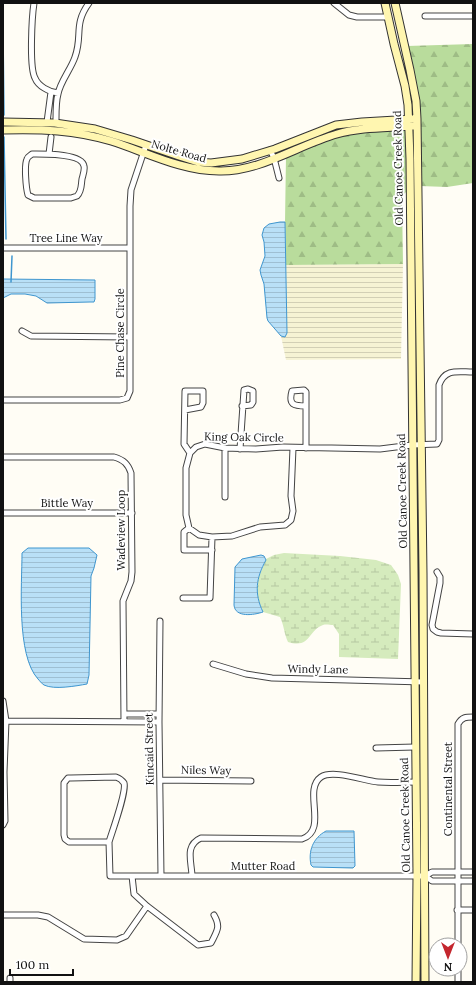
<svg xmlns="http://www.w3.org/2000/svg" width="476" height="985" viewBox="0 0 476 985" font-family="Lora,serif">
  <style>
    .farmland { fill: url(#farmland-rules) }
    .forest { fill: url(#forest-firs) }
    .wetland { fill: url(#wetland-marsh) }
    .water { fill: url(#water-rules); stroke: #3f96cf }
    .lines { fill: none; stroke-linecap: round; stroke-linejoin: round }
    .stream { stroke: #3f96cf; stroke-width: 1.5 }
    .street-casing { stroke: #444; stroke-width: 7 }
    .secondary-casing { stroke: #333; stroke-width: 9 }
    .street { stroke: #fff; stroke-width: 5 }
    .secondary { stroke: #fff6b0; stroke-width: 7 }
    .labels { text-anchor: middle; stroke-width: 4; stroke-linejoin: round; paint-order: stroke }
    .street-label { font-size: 11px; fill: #111; stroke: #fff }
  </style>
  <defs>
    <pattern id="farmland-rules" width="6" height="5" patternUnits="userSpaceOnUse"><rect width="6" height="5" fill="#f6f3d4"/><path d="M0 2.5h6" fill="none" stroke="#d2cfb5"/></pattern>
    <pattern id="forest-firs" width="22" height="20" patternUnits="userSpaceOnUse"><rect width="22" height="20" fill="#b9dc9c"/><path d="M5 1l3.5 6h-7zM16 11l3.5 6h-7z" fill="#9ebc85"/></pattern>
    <pattern id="wetland-marsh" width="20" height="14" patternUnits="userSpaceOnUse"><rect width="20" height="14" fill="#d5ebbd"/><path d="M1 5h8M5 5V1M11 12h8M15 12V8" fill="none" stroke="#b6c8a1"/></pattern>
    <pattern id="water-rules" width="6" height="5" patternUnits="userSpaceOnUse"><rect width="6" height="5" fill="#b9e0f7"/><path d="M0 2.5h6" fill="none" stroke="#9ebfd3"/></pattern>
  </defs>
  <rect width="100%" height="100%" fill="#fffdf5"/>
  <path class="farmland" d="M403,264l-2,95 -115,1 -5,-24 3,1 3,-4 -1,-68z"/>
  <path class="forest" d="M473,44v139l-26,4 -27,-1 -1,-74 -12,-66z
    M407,129l1,61 -4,4 -2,6 1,64 -117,1 -1,-43 1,-66 52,-20 24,-4z"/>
  <path class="wetland" d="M284,553l56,3 36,4 15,5 7,10 3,9 -3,75 -59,-2v-23l-6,-9c-3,0 -7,-1 -10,0 -15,5 -12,24 -35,17 -4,-8 -4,-17 -8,-25l-17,-5 -7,-18 2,-15 8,-20 8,-4z"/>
  <path class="water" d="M280,222h5l2,111 -2,4 -4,-1 -13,-15 -1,-3 -3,-34 -3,-9 -1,-5 5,-14 -1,-14 -2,-7 2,-7 5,-4z
    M3,279l92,1v19l-1,3h-4l-43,1 -11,-7 -11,-2h-14l-8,4z
    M28,548h61l8,7 -3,13 -3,8 -2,99 -2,9c-11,2 -33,6 -43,1 -2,-1 -5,-5 -6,-6 -22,-24 -16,-95 -16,-126z
    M261,555l3,1 2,4c-10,18 -12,33 -3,52 -9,3 -28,6 -29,-7l1,-38 7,-8z
    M326,831h28l1,35 -2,2 -40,-1 -2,-2c-3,-14 2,-27 15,-34z"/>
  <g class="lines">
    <path class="stream" d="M3,33l1,82
      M4,137l2,102
      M11,282l1,-26"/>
    <g class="street-casing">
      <path id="street" d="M34,3c-2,13 -5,64 1,75 3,8 14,14 23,15
        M334,3l15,12 8,2h31
        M425,16h48
        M56,119c0,-8 0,-18 2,-25 2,-12 13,-25 17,-37 8,-22 -2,-32 14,-54
        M47,122l4,-30
        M270,150l4,8 5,20
        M32,154c11,0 50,-1 52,12 1,4 -1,9 -2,13 -1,6 0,12 -5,17l-6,2h-37l-6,-3c-2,-7 -4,-30 -1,-36 1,-3 3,-3 5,-5z
        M49,154l2,-17
        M3,248h126
        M22,331l9,5 99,1
        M3,400h117l7,-2 3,-7v-185l1,-16 15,-45
        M185,410l16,-3 2,-4v-12h-18l-1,53 6,9
        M225,448v49
        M293,448l-2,48 2,15 -2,9 -6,5 -25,2 -28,9 -20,1 -13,-2 -10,-7 -3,-13v-47l4,-15 6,-6 9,-3 20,4 31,1 27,-2 97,2 32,-4 25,-1 2,-4v-55c6,-17 19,-13 34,-13
        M306,448v-56l-2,-2 -12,1c-4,14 2,15 14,15
        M240,449l4,-59 4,-1 5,2v11l-2,3 -9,1
        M3,457h111c10,3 14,7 17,16l1,99 -1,9 -8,20 1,121
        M3,513h129
        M189,528l-5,4v18h28
        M437,572l3,5v6l-8,42 1,4 4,3 4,1 32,1
        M183,598h27l2,-61
        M160,621l-1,101 2,154
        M213,664l33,10 26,4 152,4
        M3,701l3,20 -2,51 1,49 -2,4
        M124,714h35
        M6,721l153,1
        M376,748l39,-1
        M116,777c3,1 6,3 8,6 3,8 -12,49 -15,59h-40l-4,-3 -1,-4v-52l4,-5h3z
        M160,780l91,1
        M109,842l1,34h315l7,-4h41
        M192,875c-1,-15 -7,-30 9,-37l101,1c27,-9 0,-49 19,-62 12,-8 44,4 57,5 13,1 25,0 38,0
        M132,876l2,18 13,12 51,39 13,-2c6,-12 10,-16 3,-28
        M425,876l7,5h41
        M457,910h16
        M3,915h35l10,2 36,22 33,1 9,-4 21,-30
        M458,945v-221c4,-7 8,-7 15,-7
        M458,969v13
        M10,978v4"/>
    </g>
    <g class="secondary-casing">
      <path id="secondary" d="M385,3l9,41 11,42 3,19 2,54 7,717 -1,106
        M395,3l15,67 6,31 1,18 6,454 2,409
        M3,122l52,1 40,6 37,11 47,16 19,6 13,1 31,-4 33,-10 61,-24 26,-3 51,-3
        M3,130c39,-1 71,0 108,11 35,11 70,30 108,30 41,1 79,-26 118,-37 24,-7 50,-6 75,-8"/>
    </g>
    <use href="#street" class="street"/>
    <use href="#secondary" class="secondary"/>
  </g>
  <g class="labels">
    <g class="street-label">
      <text transform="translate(179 151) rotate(16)" y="4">Nolte Road</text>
      <text transform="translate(398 168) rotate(-91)" y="4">Old Canoe Creek Road</text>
      <text x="66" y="242">Tree Line Way</text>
      <text transform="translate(120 333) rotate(-90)" y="4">Pine Chase Circle</text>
      <text transform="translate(244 437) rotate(1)" y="4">King Oak Circle</text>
      <text transform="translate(402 491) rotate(-91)" y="4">Old Canoe Creek Road</text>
      <text x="67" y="507">Bittle Way</text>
      <text transform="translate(121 530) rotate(-90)" y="4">Wadeview Loop</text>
      <text transform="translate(318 669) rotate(1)" y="4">Windy Lane</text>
      <text transform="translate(149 749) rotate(-91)" y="4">Kincaid Street</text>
      <text transform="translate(206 770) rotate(1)" y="4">Niles Way</text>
      <text transform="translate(448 789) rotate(-90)" y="4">Continental Street</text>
      <text transform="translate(405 815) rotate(-91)" y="4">Old Canoe Creek Road</text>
      <text x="263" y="870">Mutter Road</text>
    </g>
  </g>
  <rect width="476" height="985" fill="none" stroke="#111111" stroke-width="8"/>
  <g transform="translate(448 957) rotate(180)"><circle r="19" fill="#ffffff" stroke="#a0a0a0"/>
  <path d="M0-3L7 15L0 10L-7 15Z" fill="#c4262e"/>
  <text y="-6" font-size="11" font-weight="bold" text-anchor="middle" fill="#111111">N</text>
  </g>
  <path d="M10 969v6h63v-6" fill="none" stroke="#111111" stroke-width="2"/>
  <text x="16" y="969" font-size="12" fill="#111111" stroke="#ffffff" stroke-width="3" paint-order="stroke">100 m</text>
</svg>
